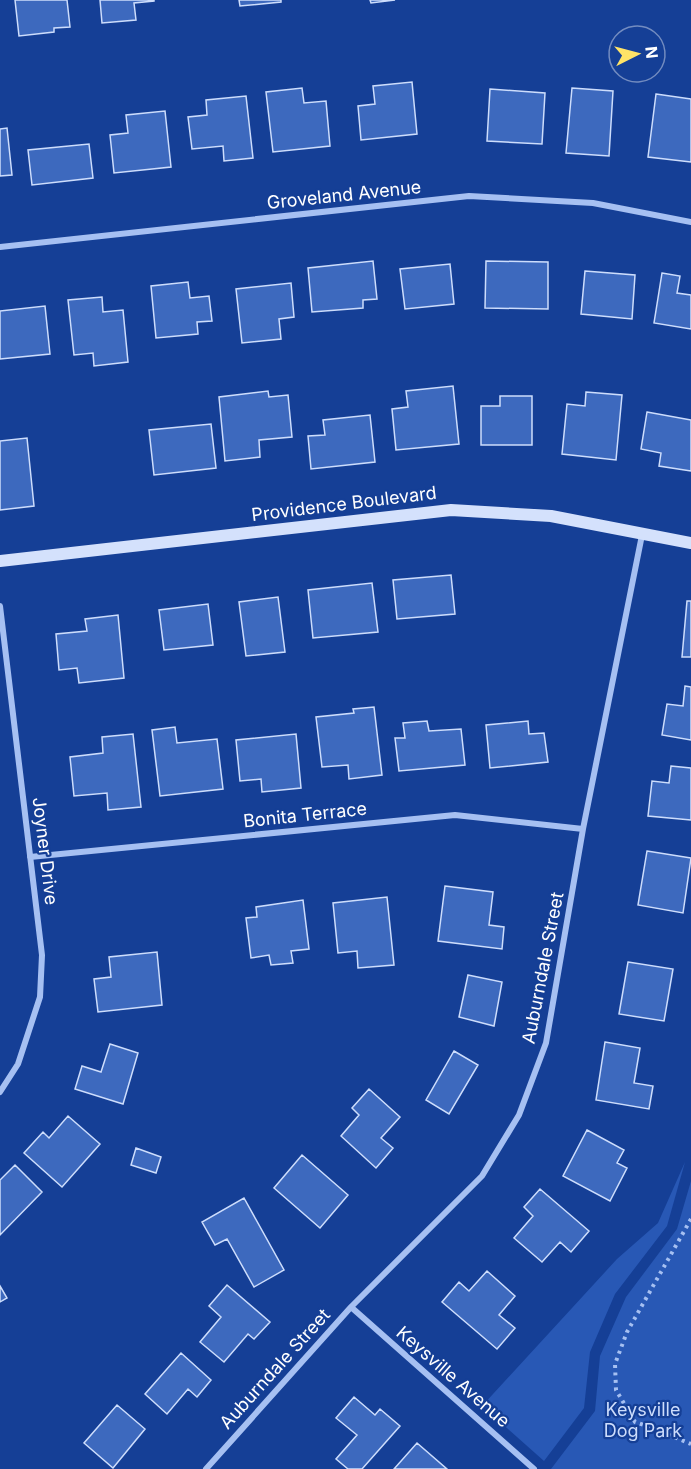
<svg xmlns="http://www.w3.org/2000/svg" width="691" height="1469" viewBox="0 0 691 1469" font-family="Inter,sans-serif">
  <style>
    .green { fill: #2858b5 }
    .building { fill: #3d69be; stroke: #cdddfc; stroke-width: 1.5 }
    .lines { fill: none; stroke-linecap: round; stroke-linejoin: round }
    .path { stroke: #a6c0f2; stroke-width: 4; stroke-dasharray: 3 4.5; stroke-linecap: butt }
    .street { stroke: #a6c0f2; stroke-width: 6 }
    .secondary { stroke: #d4e1fc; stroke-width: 12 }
    .labels { text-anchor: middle; stroke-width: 4.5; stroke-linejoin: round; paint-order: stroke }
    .street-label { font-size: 18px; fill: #fff; stroke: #153f96 }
    .park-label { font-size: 18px; fill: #cdddfc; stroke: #153f96 }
  </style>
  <rect width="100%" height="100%" fill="#153f96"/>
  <path class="green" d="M685,1162l-18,64 -52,68 -25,58 -6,56 -40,53 -62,-55 135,-147 41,-36z
    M691,1181v288h-140l44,-58 5,-55 26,-59 51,-68z"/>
  <path class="building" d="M15,0h52l3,27 -16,1v4l-35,4z
    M100,0h54v1l-20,2 2,17 -34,3z
    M239,0h42v2l-41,4z
    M370,0h25l-24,3z
    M412,82l5,52 -56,6 -3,-34 17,-2 -2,-18z
    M302,88l2,15 22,-2 4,45 -57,6 -7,-60z
    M572,88l41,3 -4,65 -43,-3z
    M490,89l55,4 -3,51 -55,-3z
    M656,94l35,5v63l-43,-5z
    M246,96l7,62 -29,3 -1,-15 -31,3 -4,-32 19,-2 -1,-15z
    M165,111l6,56 -57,6 -4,-38 18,-2 -2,-18z
    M7,128l5,47 -12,1v-47z
    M89,144l4,34 -61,7 -4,-35z
    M373,261l4,38 -14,1v8l-51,4 -4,-44z
    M486,261l62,1v47l-63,-1z
    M450,264l4,40 -49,5 -5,-40z
    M585,271l50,4 -3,44 -51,-5z
    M662,273l18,3 -3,17 14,2v34l-37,-6z
    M188,282l2,16 19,-2 3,25 -15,1 1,12 -42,4 -5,-52z
    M291,283l3,34 -15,2 2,20 -39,4 -6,-54z
    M102,297l1,15 20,-2 5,52 -34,4 -1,-13 -19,2 -6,-55z
    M45,306l5,48 -50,5v-48z
    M453,386l6,58 -63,6 -4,-41 16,-2 -2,-16z
    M268,391l1,6 19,-2 4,42 -33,3 1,17 -35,4 -6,-64z
    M586,392l36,3 -6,65 -54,-6 5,-50 18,2z
    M500,396h32v49h-51v-39h19z
    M647,412l44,8v51l-32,-5 2,-13 -20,-4z
    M370,415l5,47 -64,7 -3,-33 17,-1 -2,-15z
    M211,424l5,44 -62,7 -5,-45z
    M27,438l7,68 -34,4v-69z
    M451,575l4,39 -58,5 -4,-39z
    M372,583l6,49 -65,6 -5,-48z
    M278,597l7,55 -39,4 -7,-54z
    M687,601h4v56h-9z
    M208,604l5,41 -49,5 -5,-40z
    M118,615l6,63 -45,5 -2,-15 -18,2 -3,-36 31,-3 -2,-12z
    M685,686l6,1v53l-29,-5 5,-31 16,2z
    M374,707l8,68 -33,4 -1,-14 -26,2 -6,-50 38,-4 -1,-4z
    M427,721l2,10 32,-2 4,36 -66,6 -4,-33h10l-2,-15z
    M528,721l1,13 15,-1 4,29 -58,6 -4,-43z
    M175,727l2,16 40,-4 6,50 -63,7 -8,-66z
    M133,734l8,73 -33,3 -1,-17 -33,3 -4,-39 33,-4 -1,-16z
    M296,734l5,54 -39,4 -1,-13 -21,2 -4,-41z
    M671,766l20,2v52l-43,-4 4,-35 17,2z
    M647,851l44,7 -8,55 -45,-8z
    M445,886l48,6 -4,33 15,2 -2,22 -64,-8z
    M387,897l7,68 -36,3 -1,-17 -19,2 -5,-50z
    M303,900l6,49 -18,2 2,12 -22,2 -2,-10 -18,3 -5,-40 11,-1 -1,-10z
    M157,952l5,53 -64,7 -4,-33 17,-2 -2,-20z
    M628,962l45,7 -9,52 -45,-7z
    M468,975l34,7 -8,44 -35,-9z
    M605,1042l35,6 -6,35 19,3 -4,23 -53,-9z
    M110,1044l28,9 -15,51 -48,-15 7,-23 19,6z
    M454,1051l24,14 -29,49 -23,-14z
    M369,1089l31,28 -19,21 12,10 -17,20 -35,-32 18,-21 -7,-7z
    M68,1116l32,28 -38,43 -38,-34 19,-21 6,6z
    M587,1130l37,20 -7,13 10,5 -17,33 -47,-25z
    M136,1148l25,9 -5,16 -25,-8z
    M302,1155l46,40 -28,33 -46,-40z
    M15,1165l27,27 -42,43v-55z
    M540,1189l49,42 -18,21 -11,-10 -18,20 -28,-24 19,-22 -9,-9z
    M244,1198l40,72 -30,17 -27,-48 -12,6 -13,-23z
    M487,1271l28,25 -16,19 16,13 -18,21 -55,-47 17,-20 10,9z
    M227,1285l43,37 -16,17 -6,-5 -24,28 -24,-20 21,-25 -12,-11z
    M0,1286l7,12 -7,4z
    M181,1353l30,27 -14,17 -9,-8 -21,25 -22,-20z
    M354,1397l21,18 5,-6 20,17 -38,43h-14l-12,-10 21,-24 -21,-17z
    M117,1405l28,24 -32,39 -29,-25z
    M417,1443l30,26h-53z"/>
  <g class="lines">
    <path class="path" d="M691,1219l-64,113 -12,32 1,26 19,32 20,7 36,15"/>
    <path class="street" d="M0,247l469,-51 124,7 98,19
      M0,606l42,349 -2,42 -22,67 -18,28
      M30,857l425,-42 128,14
      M351,1307l183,162
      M206,1469l145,-162 131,-131 37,-61 27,-72 37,-214 59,-294"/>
    <path class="secondary" d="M0,561l451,-51 100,6 140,27"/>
  </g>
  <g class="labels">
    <g class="street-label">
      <text transform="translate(344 195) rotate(-6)" y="6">Groveland Avenue</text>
      <text transform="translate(344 504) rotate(-7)" y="6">Providence Boulevard</text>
      <text transform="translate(305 815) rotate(-6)" y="6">Bonita Terrace</text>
      <text transform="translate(45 851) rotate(83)" y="6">Joyner Drive</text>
      <text transform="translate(543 968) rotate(-79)" y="6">Auburndale Street</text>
      <text transform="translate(275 1369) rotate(-48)" y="6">Auburndale Street</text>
      <text transform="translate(453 1377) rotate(41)" y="6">Keysville Avenue</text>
    </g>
    <g class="park-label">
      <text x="643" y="1416">Keysville<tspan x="643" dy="21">Dog Park</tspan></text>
    </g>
  </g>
  <g transform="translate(637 54) rotate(84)"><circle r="28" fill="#153f96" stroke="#738cc0" stroke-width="1.5"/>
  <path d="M0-4.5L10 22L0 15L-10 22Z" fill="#ffe367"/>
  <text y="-9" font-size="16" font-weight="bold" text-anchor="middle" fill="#ffffff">N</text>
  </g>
</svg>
